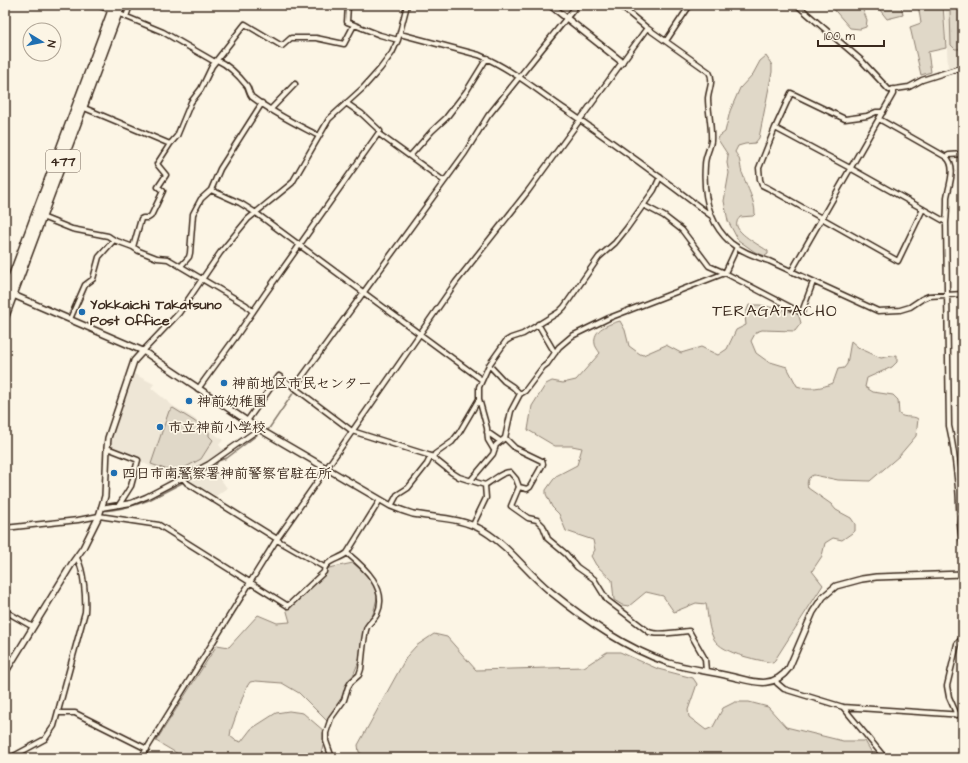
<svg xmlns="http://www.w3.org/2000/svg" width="968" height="763" viewBox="0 0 968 763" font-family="'Architects Daughter','Klee One',sans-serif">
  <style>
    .built { fill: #eee6d6 }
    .green { fill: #e0d8c8; stroke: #8e8173 }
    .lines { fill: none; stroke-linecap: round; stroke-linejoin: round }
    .stream { stroke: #85796b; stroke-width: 1.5 }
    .minor-casing { stroke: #3b2a1e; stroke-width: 7 }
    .tertiary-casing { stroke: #3b2a1e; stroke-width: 8 }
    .trunk-casing { stroke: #3b2a1e; stroke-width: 10 }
    .minor { stroke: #fcf5e5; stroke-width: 4 }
    .tertiary { stroke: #fcf5e5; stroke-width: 5 }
    .trunk { stroke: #fcf5e5; stroke-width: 7 }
    .poi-dot { fill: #1f6fb2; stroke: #fcf5e5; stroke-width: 1.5 }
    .labels { text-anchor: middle; stroke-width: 3.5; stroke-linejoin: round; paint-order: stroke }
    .shield { fill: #fcf5e5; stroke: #75675a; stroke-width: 1 }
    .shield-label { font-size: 13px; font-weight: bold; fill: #3b2a1e }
    .poi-label { font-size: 14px; font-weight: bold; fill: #3b2a1e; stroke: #fcf5e5; text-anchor: start }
    .quarter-label { font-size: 16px; letter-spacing: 1px; fill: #3b2a1e; stroke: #fcf5e5 }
  </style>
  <rect width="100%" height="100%" fill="#fcf5e5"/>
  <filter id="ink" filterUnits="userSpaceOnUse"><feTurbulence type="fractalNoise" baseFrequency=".025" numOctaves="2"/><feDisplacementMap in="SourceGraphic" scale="8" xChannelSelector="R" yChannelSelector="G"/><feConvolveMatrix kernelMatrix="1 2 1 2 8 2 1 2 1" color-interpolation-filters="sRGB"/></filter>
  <g filter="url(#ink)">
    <path class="built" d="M945,5h18v60l-15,5z
      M132,373l22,11 -3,4 22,18 19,11 31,23 -4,5 6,7 -17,10 -43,22 2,-6 -7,-3v-3l-20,-11 -1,-2 -30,-11z
      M214,470l13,18 -11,8 -25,-15z"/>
    <path class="green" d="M830,5h35l-2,5 4,10 -1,7 -6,2 -10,-1z
      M876,5h25l2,10 -16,4z
      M918,5h25l3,43 -18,4 3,20 -10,3 -11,-48 11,-4z
      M954,5h9v44h-8l-4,-4 -1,-34 4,-4z
      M766,56l6,9v7l-13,66 -4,5 -10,1 -7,2 -3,6c2,3 5,7 5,11 1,4 1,9 3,12 4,13 12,25 12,39l-2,2 -13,1c-1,2 -3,3 -3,5 -4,10 24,24 31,29v3l-3,2 -10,-4 -17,-12 -10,-19 -4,-20 5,-28 -2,-10 1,-8 -11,-17 8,-6 5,-21 10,-23 13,-14 7,-13z
      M749,305h11l38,8 3,10 -6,8 -33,-1 -6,2 -5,9 5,12 11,8 20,6 10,19c11,4 26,2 36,-3l5,-14 6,-1 3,-4 4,-23 8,7 22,10 16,-3v7l-5,5 -25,11 -2,9 8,5 20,3 5,5 1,14c6,5 14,1 19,5l-2,17 -17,20 -29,25 -32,-1 -24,-5c-6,1 -8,7 -6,13l23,16 5,6 15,8 4,6v7l-13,9 -9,-2 -8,5 -3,13 -10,15 11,14 -50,78c-17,-4 -55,-9 -61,-28 -4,-9 -4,-21 -6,-31l-10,-1 -22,9 -11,-16 -17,-4 -17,14 -7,-1 -8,-5 -2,-20 -16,-15 -5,-9 4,-6 -2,-10 -27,-9 -7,-17 -7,-7 -6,-13v-4l10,-14 21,-11 5,-17 -10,-2h-17l-27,-16 4,-24 14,-22 6,-3 11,2 13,-3 24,-27c-2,-3 -5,-7 -5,-9 -3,-15 14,-20 25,-23l5,9 4,16 11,8 3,1 23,-10 15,8 20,-6 17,8 9,-6 9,-19 10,-5 -1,-10z
      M173,408l21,13 15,11v4l4,4 -12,19 -21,11 -7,2 -22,-8 18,-53z
      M353,563l21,18 4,13 -13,52 -21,52 -13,27 -32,-32 -17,-10 -26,-2 -6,1 -4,6 -15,42 -1,6 5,4 6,2 10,-13 25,-16 13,-2 14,2 21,18 1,7 -5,20h-24l-16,-2 -3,2h-92l-29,-17 61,-96 12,2 29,-32 19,8 13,-1 -4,-14 26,-26 17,-14z
      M434,634l13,3 29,33 108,-3 23,-15h13l38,17 35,9 4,6 -9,26 1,7 17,13 7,-3 10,-19 12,-6h14l19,5 18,20 57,14h22l10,17h-507l-9,-6 -1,-7 49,-89 9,-10z"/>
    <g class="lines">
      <path class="stream" d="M572,16l9,-11
        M532,65l33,-40
        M487,122l4,-7
        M471,147l12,-19
        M411,230l50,-68
        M367,292l12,-17
        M268,430l43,-63
        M102,511c16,-1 32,-5 47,-11l66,-34 3,-5 9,-3 30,-23"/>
      <g class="minor-casing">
        <path id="minor" d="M98,5l65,27 52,30
          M302,5l3,1 1,-1
          M348,5l-1,17 33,13 18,5
          M619,5l28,23 62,44c5,8 0,17 -1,26 0,14 4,29 3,43 -1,8 -6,15 -6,24 -2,29 3,58 26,78 11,9 25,14 38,18l109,50 22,-1 10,-3 12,-8 7,-3 34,-2
          M797,5l64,55 28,30 20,-3 13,-7 41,-13
          M126,17l4,-12
          M400,34l79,21c31,13 59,36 87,55 49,34 97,69 144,105
          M666,41l24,-36
          M217,60c11,5 22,16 30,26 2,3 2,8 5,11 21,16 44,27 67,39
          M82,107l88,37
          M270,110l25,-26
          M883,112h-7l-9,4 -22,3 -54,-26 -16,35 -16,40 1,12 2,5 6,3 130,73 25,-52
          M879,119l67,38c11,9 3,28 1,40 0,8 0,17 -1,25l3,204c5,21 7,41 9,62 2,18 0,38 5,56
          M775,128l75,40 96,54
          M379,134l65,47
          M410,156l22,-25 14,-13 20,-26 21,-34
          M946,157l3,-2 14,-1
          M211,190l29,13 16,10 226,167
          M643,205l21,11 18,14 27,36 16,7 73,38 4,1 11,-30
          M42,217l30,12 36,7 6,4 19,7 6,4 18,7 11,1 78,46 6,6
          M133,247l8,-28 2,-1h5l3,-2 12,-25 -5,-4 8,-12 -9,-11 13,-20 7,-8 14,-34 10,-13 11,-23 33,-42 37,22 9,-8h25l28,6 10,-19
          M181,266l8,-9 1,-4 3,-39 8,-15 10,-9 9,-21 42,-66
          M791,272l102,-178v-5
          M70,319l15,-34 8,-6 6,-22 15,-17
          M538,324l17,29
          M143,351l36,-38 41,-60 28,-34 44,-36 37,-64 34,-31 17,-19 12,-16 6,-13 9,-35
          M489,365l15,16 9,6 7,7
          M294,388l171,-235 23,-37 89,-111
          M198,389l37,-51 30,-44 115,-163 -18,-17 -16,-11
          M479,399l8,29 1,12 6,10
          M247,421l32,-45 73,55 79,25 20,16 8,5 26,8c8,-4 16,-13 25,-13l6,7 3,8 -8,19 17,12 9,2 6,6 5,13 18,15 11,13 17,12 13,21 42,32c8,4 30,0 40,-1l16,28 1,12
          M487,432l13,9
          M505,438l10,10 27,13 1,3 -13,23 -3,2 -8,-2
          M107,448l31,12 -7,26 -12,19
          M433,457l2,-3 17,-12 7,-9 20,-34v-12l10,-22 17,-24 5,-3 12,-4 36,-22 5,-5 35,-50 16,-14 12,-15 27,-38 6,-13
          M183,478l4,5 90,56
          M471,480l22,-26 3,-9 9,-7 6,-27 9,-17 5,-3 18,-24 4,-3 12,-17 13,-11 37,-18 116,-45 12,-26
          M391,506l6,-11 11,-7 19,-24 4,-8
          M101,508l30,-5 15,-6 63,-33 50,-35
          M473,525l13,-27 -1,-13
          M5,528l73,-8 21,-4 60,9 129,81 36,-34c0,-12 15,-12 23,-19l33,-53
          M277,540l47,27
          M5,611l28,16
          M776,680l1,3 7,6 59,18 120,8
          M843,707l42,51
          M58,713h17l72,36
          M957,715l-8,-18 -2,-11 10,-42 6,-7
          M10,758l35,-19 9,-13 31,-114c1,-13 -1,-42 -8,-54
          M141,758l136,-219 49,-70 130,-187 72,-91 119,-163
          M332,758l-6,-17v-8l5,-15 13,-18 4,-13 3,-5 8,-7 2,-6c1,-8 3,-36 6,-42 3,-5 8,-8 10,-13 12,-25 -13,-47 -30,-61"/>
      </g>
      <g class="tertiary-casing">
        <path id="tertiary" d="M550,5l72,57
          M11,294l132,57 116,78 132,77c7,3 15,6 22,8 24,4 50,4 71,17 26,16 43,42 67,61 36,29 74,56 118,71 19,6 40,8 60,13 23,5 43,15 60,-8l24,-56 10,-15 13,-11 26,-7 14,-2 87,-3
          M5,673l68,-111 10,-14 16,-32 6,-20 2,-48 1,-10 26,-77 9,-10"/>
      </g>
      <g class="trunk-casing">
        <path id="trunk" d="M5,296l109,-291
          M5,316l116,-311"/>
      </g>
      <use href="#minor" class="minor"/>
      <use href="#tertiary" class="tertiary"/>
      <use href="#trunk" class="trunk"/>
    </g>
  </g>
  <g class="poi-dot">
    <circle cx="82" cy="312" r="4"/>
    <circle cx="224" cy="383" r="4"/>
    <circle cx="189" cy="401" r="4"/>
    <circle cx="160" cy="427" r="4"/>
    <circle cx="114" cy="473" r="4"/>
  </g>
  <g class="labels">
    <rect class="shield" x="46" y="150" width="34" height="22" rx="3"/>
    <g class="shield-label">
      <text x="63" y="166">477</text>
    </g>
    <g class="poi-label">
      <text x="90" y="309">Yokkaichi Takatsuno<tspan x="90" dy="16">Post Office</tspan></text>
      <text x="232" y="388">神前地区市民センター</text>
      <text x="197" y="406">神前幼稚園</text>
      <text x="168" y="432">市立神前小学校</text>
      <text x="122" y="478">四日市南警察署神前警察官駐在所</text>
    </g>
    <g class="quarter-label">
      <text x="775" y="316">TERAGATACHO</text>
    </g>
  </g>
  <rect width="968" height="763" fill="none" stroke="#fcf5e5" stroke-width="20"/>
  <rect x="10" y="10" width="948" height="743" fill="none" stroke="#3b2a1e" stroke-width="1.5" filter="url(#ink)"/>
  <g transform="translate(42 42) rotate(100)"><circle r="19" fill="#fcf5e5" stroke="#afa495"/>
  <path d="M0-3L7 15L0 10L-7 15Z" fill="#1f6fb2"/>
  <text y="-6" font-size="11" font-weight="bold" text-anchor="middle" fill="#3b2a1e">N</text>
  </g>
  <path d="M818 40v6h66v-6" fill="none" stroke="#3b2a1e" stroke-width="2"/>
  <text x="824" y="40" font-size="12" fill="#3b2a1e" stroke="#fcf5e5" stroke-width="3" paint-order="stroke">100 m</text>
</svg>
